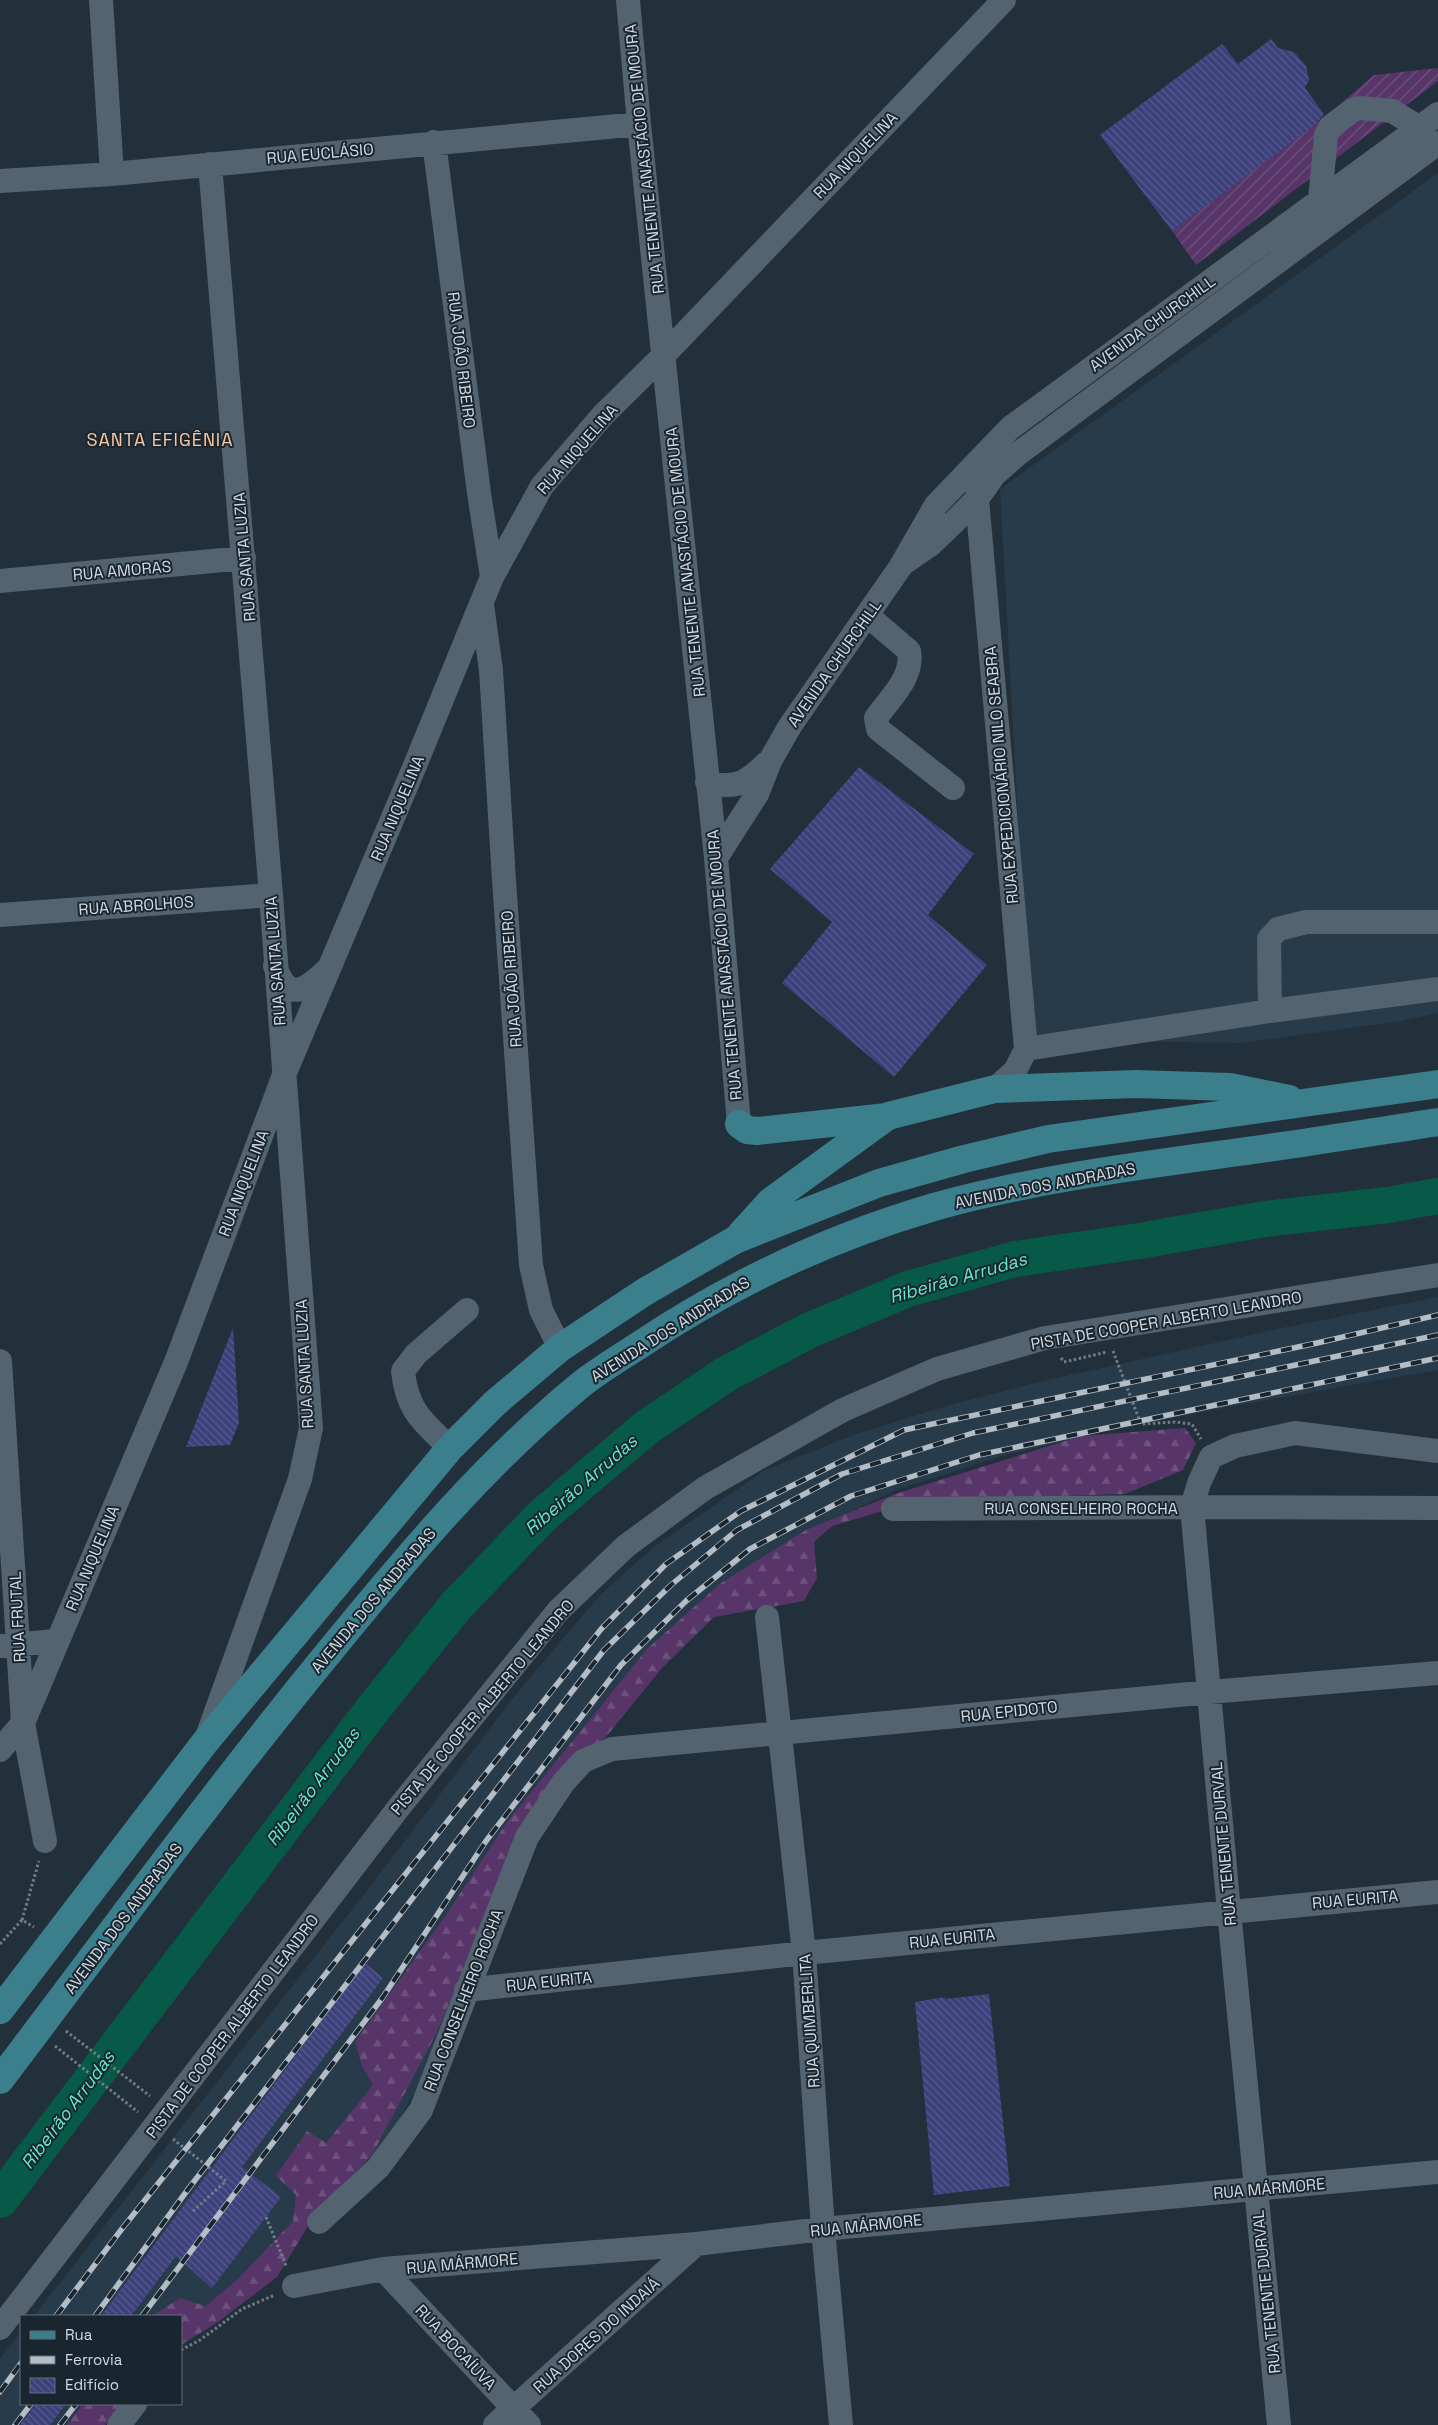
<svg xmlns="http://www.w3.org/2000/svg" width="1438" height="2425" viewBox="0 0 1438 2425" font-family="'Space Grotesk',sans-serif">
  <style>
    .built { fill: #283b4a }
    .forest { fill: url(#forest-firs) }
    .garden { fill: url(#garden-furrows) }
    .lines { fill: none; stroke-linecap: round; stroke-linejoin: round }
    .river { stroke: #085a48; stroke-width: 36 }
    .building { fill: url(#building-back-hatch) }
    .path { stroke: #717d86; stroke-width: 3; stroke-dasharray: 2.5 2.5; stroke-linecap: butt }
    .minor { stroke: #546370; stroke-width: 24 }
    .major { stroke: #3b7f8c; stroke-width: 28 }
    .rail-casing { stroke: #b4bdc5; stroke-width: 5.5 }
    .rail { stroke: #192630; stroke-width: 4; stroke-dasharray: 11; stroke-linecap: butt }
    .labels { text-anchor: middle; stroke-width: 4; stroke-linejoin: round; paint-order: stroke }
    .street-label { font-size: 16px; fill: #d3dbe3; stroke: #192630 }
    .neighbourhood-label { font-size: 18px; letter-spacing: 1px; fill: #fcc7a0; stroke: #192630 }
    .water-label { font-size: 18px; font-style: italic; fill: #67eac7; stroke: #192630 }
  </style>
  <defs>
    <pattern id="forest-firs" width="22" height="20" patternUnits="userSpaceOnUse" patternTransform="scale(1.25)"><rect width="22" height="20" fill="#573569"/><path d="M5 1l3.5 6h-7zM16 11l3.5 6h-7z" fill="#6e527e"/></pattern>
    <pattern id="garden-furrows" width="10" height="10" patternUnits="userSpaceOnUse" patternTransform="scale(1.25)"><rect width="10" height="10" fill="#573569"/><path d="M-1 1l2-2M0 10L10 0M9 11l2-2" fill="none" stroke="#6e527e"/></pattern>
    <pattern id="building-back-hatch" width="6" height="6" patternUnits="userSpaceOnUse" patternTransform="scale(1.25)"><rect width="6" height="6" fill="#3d417b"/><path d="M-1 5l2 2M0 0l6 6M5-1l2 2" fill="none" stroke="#585c8e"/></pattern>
  </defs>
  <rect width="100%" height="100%" fill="#22303b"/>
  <path class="built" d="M1438,173v840l-37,8 -160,22 -211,-3 -30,-551z
    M1438,1297v73l-205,36 -132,26 -99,24 -106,34 -74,35 -105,84 -149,148 -153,334 -39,70 -168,160 -27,-5h-147l355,-454 123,-163 88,-104 55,-49 110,-76 91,-36 97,-30 90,-23 239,-53z
    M21,2332v72h98l-18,21h-101v-66z"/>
  <path class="forest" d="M1185,1428l11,15 -13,27 -58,24 -205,6 -88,26 -18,16 3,36 -13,23 -90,16 -52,51 -56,69 -33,22 -55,85 -82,190 -64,121 -54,55 -41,67 -59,45 -37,23v-29h-29l28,-18 26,8 32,-27 55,-58 3,-26 -20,-19 31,-45 19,12 47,-58 -11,-19 -7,-24 91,-127 61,-93 140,-173 74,-66 85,-53 89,-36 186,-58z
    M83,2404h38l-16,21h-38z"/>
  <path class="garden" d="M1438,68v13l-242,184 -24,-34 154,-115 48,-41z"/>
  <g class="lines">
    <path class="river" d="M0,2200l373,-491 82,-102 87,-91 105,-89 79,-53 84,-44 98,-41 107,-30 124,-18 126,-22 123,-14 50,-9"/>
  </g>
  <path class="building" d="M1271,39l7,9 16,4 12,14 3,14 -4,8 19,26 -8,10 -144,107 -72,-96 122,-91 16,20z
    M859,767l115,87 -46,61 59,50 -93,112 -112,-94 50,-61 -62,-53z
    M233,1328l6,95 -9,22 -44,2z
    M365,1963l18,15 -141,189 39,30 -69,91 -36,-32 -45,60h-30z
    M989,1994l21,192 -76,9 -19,-193 30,-5v2z
    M36,2404h30l-16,21h-30z"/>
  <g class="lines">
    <path class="path" d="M1113,1351l28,73 34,-2 17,2 9,15
      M1061,1358l3,4 43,-10
      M22,1920l17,-59
      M0,1944l22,-24 12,7
      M66,2031l84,65
      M55,2046l83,66
      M173,2139l53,42 -34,31
      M266,2217l21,51
      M181,2350l19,-10 42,-31 33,-14"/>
    <path class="minor" d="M101,0l11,174
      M628,0l11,124 77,734 23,266
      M434,142l45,351 13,84
      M0,181l112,-7 527,-50
      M1320,200l6,-65 4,-8 23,-17 7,-2 32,3 28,17
      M978,489l-1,10 49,550 -11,22 -20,18
      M904,563l26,-18 23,-22 24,-24 17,-24 25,-22 419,-310
      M0,581l244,-23
      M482,605l9,65 13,210 27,385 10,45 19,38
      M867,615l42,36c5,26 -19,47 -33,67l2,11 75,59
      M707,782c30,8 40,0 61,-20
      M716,858l41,-64 13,-33 20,-35 111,-160 35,-61 74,-77 428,-314
      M0,915l271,-20
      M275,966c13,37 30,25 52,4
      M1270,1011l-1,-72 9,-10 28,-7h132
      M1026,1049l244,-38 168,-22
      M0,1361l23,362 22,118
      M450,1448c-27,-26 -43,-37 -47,-77l13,-17 51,-44
      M893,1509l299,-2 7,-24 12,-26 24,-11 60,-13 143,18
      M767,1617l37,336 19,276 18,196
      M0,1646l56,-5
      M208,1734l92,-255 11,-51 -40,-533 -61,-731
      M0,1750l23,-27 153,-361 108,-287 132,-312 76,-186 50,-91 61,-71 60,-59 341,-356
      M466,1990l338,-37 634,-61
      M319,2222l59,-54 43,-58 106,-273 36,-54 20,-22 29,-12 598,-57 228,-19
      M383,2269l146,156
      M294,2286l89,-17 313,-25 127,-15 615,-57
      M0,2328l400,-522 158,-195 68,-65 79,-58 138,-78 94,-41 108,-31 393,-63
      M119,2425l16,-21
      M495,2425l201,-181
      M1279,2425l-50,-514 -37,-404 246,1"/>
    <path class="major" d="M739,1124l8,6 10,1 130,-14
      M741,1234l30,-33 117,-85 107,-27 141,-5 94,3 59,12
      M0,2010l206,-269 244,-293 45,-45 65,-55 86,-57 89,-51 144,-57 85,-24 84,-20 390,-55
      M0,2080c110,-145 218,-293 334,-434 76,-93 151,-182 244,-259 18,-15 40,-28 60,-41 91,-61 190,-108 296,-139 100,-28 203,-41 305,-55 67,-9 133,-20 199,-30"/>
    <g class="rail-casing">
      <path id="rail" d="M56,2316l65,-86 481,-602 64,-64 75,-53 163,-81 413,-87 121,-28
        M95,2316l94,-128 415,-538 67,-65 66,-55 105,-56 131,-41 465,-98
        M142,2316l241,-319 103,-156 135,-176 65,-64 64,-52 101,-53 128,-41 459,-97
        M0,2392l21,-29
        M15,2425l16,-21
        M60,2425l16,-21"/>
    </g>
    <use href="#rail" class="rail"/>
  </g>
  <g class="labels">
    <g class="street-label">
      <text transform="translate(320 153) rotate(-5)" y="6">RUA EUCLÁSIO</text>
      <text transform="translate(855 155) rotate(-46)" y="6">RUA NIQUELINA</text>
      <text transform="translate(644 159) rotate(-96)" y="6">RUA TENENTE ANASTÁCIO DE MOURA</text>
      <text transform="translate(1152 323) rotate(-36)" y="6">AVENIDA CHURCHILL</text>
      <text transform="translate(462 360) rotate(83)" y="6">RUA JOÃO RIBEIRO</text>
      <text transform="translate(577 449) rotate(-49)" y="6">RUA NIQUELINA</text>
      <text transform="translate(244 557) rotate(-95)" y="6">RUA SANTA LUZIA</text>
      <text transform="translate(685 562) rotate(-96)" y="6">RUA TENENTE ANASTÁCIO DE MOURA</text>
      <text transform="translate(122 570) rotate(-5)" y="6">RUA AMORAS</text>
      <text transform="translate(834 663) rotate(-55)" y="6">AVENIDA CHURCHILL</text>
      <text transform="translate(1001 775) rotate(-95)" y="6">RUA EXPEDICIONÁRIO NILO SEABRA</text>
      <text transform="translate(397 808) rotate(-67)" y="6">RUA NIQUELINA</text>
      <text transform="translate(136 905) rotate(-4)" y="6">RUA ABROLHOS</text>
      <text transform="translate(275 961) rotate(-94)" y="6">RUA SANTA LUZIA</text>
      <text transform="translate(724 965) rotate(-95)" y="6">RUA TENENTE ANASTÁCIO DE MOURA</text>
      <text transform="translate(511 979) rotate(-94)" y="6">RUA JOÃO RIBEIRO</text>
      <text transform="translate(243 1183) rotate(-69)" y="6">RUA NIQUELINA</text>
      <text transform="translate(1045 1185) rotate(-11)" y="6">AVENIDA DOS ANDRADAS</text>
      <text transform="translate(1166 1320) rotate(-10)" y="6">PISTA DE COOPER ALBERTO LEANDRO</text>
      <text transform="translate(670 1329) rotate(-32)" y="6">AVENIDA DOS ANDRADAS</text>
      <text transform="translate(304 1364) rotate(-93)" y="6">RUA SANTA LUZIA</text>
      <text x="1081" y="1514">RUA CONSELHEIRO ROCHA</text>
      <text transform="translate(92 1558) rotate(-67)" y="6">RUA NIQUELINA</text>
      <text transform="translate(373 1600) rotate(-50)" y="6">AVENIDA DOS ANDRADAS</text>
      <text transform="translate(17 1617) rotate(-93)" y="6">RUA FRUTAL</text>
      <text transform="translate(482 1707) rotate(-50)" y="6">PISTA DE COOPER ALBERTO LEANDRO</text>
      <text transform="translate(1009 1711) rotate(-6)" y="6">RUA EPIDOTO</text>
      <text transform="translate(1223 1844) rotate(-95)" y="6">RUA TENENTE DURVAL</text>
      <text transform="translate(1355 1899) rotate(-5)" y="6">RUA EURITA</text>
      <text transform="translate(123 1918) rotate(-53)" y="6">AVENIDA DOS ANDRADAS</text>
      <text transform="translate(952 1938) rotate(-6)" y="6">RUA EURITA</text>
      <text transform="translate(549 1981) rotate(-6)" y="6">RUA EURITA</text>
      <text transform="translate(463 2000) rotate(-69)" y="6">RUA CONSELHEIRO ROCHA</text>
      <text transform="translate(809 2021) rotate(-94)" y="6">RUA QUIMBERLITA</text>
      <text transform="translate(232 2026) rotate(-53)" y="6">PISTA DE COOPER ALBERTO LEANDRO</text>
      <text transform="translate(1269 2188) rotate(-5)" y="6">RUA MÁRMORE</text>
      <text transform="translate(866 2225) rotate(-6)" y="6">RUA MÁRMORE</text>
      <text transform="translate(462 2263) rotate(-5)" y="6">RUA MÁRMORE</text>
      <text transform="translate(1266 2292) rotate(-96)" y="6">RUA TENENTE DURVAL</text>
      <text transform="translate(596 2335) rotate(-42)" y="6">RUA DORES DO INDAIÁ</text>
      <text transform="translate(456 2347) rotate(47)" y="6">RUA BOCAÍUVA</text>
    </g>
    <g class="neighbourhood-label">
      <text x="160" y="446">SANTA EFIGÊNIA</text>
    </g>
    <g class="water-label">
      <text transform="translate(958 1278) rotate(-16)" y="6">Ribeirão Arrudas</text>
      <text transform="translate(581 1485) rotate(-41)" y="6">Ribeirão Arrudas</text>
      <text transform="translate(313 1787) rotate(-53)" y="6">Ribeirão Arrudas</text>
      <text transform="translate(68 2110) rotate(-53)" y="6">Ribeirão Arrudas</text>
    </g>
  </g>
  <rect x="20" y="2315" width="162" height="90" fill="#192630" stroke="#636e78"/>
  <rect x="30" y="2331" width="25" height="8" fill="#3b7f8c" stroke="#636e78"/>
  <text x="65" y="2340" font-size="15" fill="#d3dbe3">Rua</text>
  <rect x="30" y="2356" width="25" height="8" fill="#b4bdc5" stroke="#636e78"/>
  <text x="65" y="2365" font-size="15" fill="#d3dbe3">Ferrovia</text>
  <rect x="30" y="2378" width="25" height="15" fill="url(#building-back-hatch)" stroke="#636e78"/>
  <text x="65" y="2390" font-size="15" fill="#d3dbe3">Edifício</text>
</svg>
